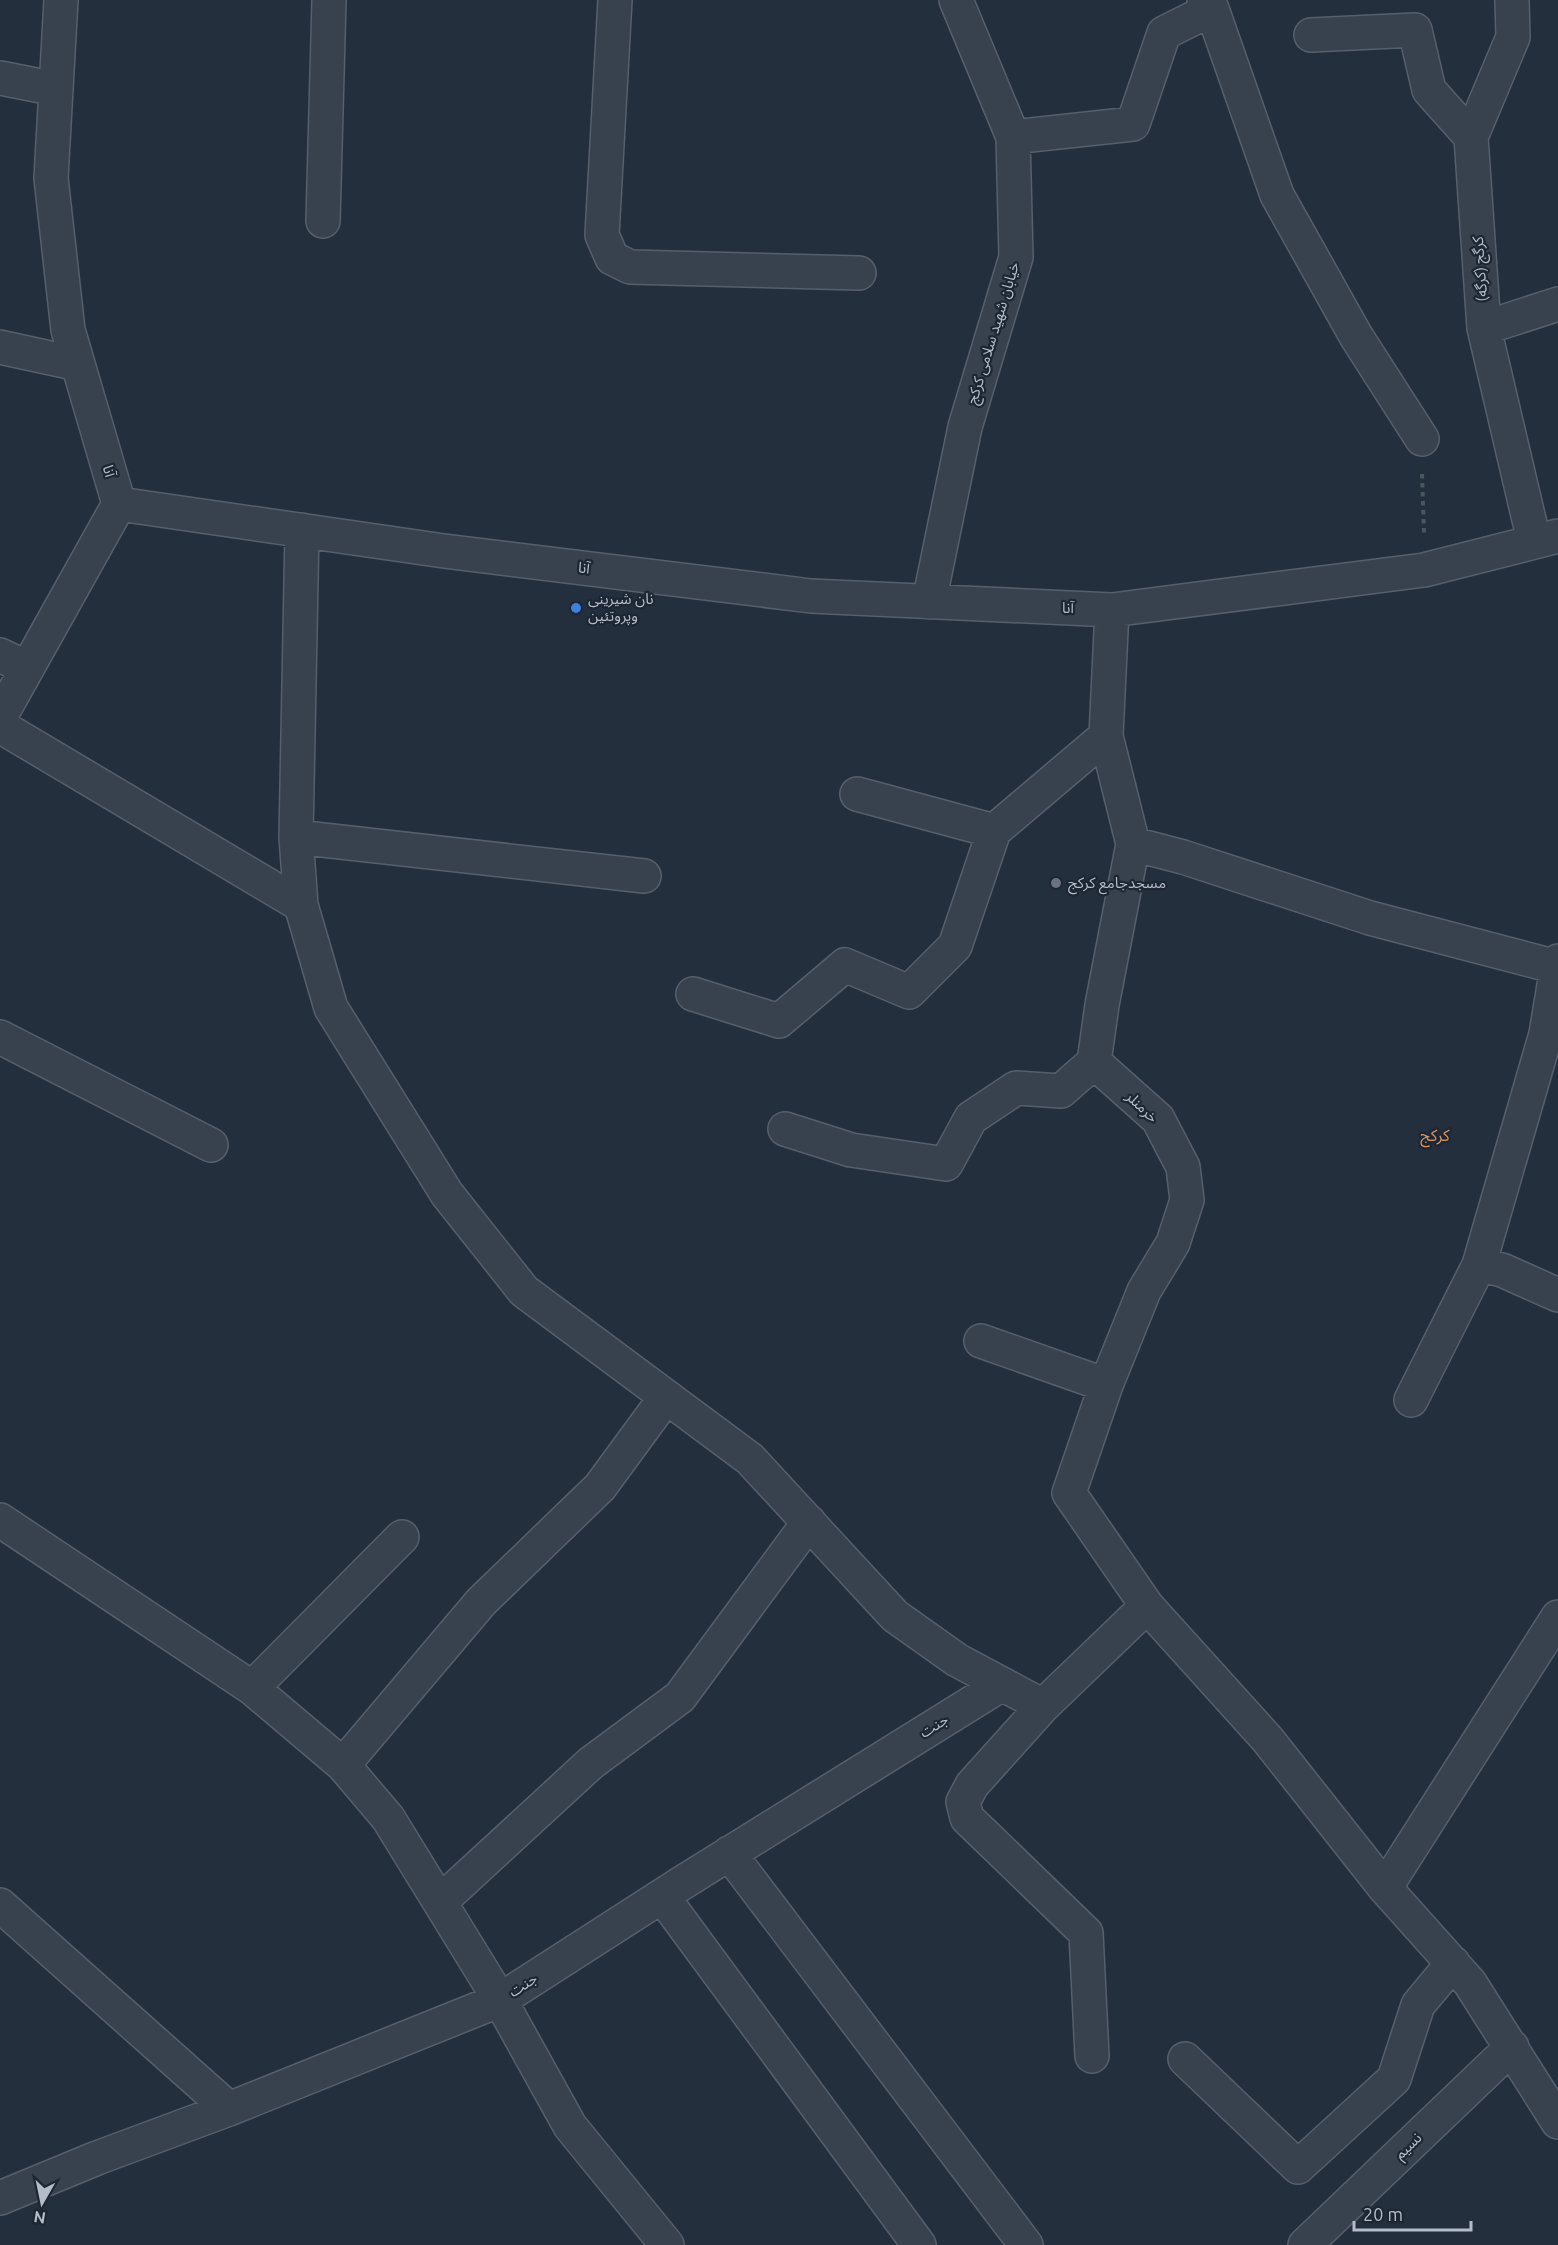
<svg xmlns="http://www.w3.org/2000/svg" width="1558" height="2245" viewBox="0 0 1558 2245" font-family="Ubuntu,'Noto Sans Arabic',sans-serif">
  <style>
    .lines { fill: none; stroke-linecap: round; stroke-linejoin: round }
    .minor-casing { stroke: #565f6c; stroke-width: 36 }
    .path { stroke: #44595c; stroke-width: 4; stroke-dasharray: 4.5 4.5; stroke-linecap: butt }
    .minor { stroke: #38414e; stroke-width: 33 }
    .shop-dot { fill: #3f7fe0; stroke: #1d2633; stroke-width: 2 }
    .worship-dot { fill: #6b7280; stroke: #1d2633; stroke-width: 2 }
    .labels { text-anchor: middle; stroke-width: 4.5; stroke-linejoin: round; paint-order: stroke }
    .street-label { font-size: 15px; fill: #b4bcc9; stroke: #1d2633 }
    .poi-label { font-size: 15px; fill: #b4bcc9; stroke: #1d2633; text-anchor: start }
    .neighbourhood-label { font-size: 16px; fill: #d59563; stroke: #1d2633 }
  </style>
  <rect width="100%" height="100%" fill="#242f3e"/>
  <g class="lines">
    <g class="minor-casing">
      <path id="minor" d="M61,0l-10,178 17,152 51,174 325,47 367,45 301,14 312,-40 134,-34
        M615,0l-13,235 10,23 18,9 229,6
        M1204,0l8,9 65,186 79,141 66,103
        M1512,0l1,37 -42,100 13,191 50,213
        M1311,35l104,-5 14,60 42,47
        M0,78l56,11
        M1013,137l120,-13 31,-91 48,-24
        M323,221l6,-221
        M1484,328l74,-24
        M0,347l78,17
        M302,530l-6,307 5,68 30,103 116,186 77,97 226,168 145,157 62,44 86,46
        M929,602l36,-175 51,-170 -3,-120 -57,-137
        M1112,610l-6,126 27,108 -31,161 -8,57 64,57 25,48 4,33 -14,43 -29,48 -38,94 -37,108 78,113 121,134 117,148 85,95 88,139
        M0,655l27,13
        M0,717l119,-213
        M0,726l301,179
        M857,794l137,37
        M296,837l348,39
        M1133,844l50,13 187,61 187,49
        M1558,961l-12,73 -67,231 23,5 56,25
        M693,994l86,27 66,-56 64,27 46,-46 39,-115 112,-95
        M0,1037l211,108
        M785,1129l66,21 95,14 25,-46 45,-30 45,3 33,-29
        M981,1341l125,44
        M1411,1400l68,-135
        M0,1520l252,168 91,77 45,53 112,182 70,126 97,119
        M252,1688l150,-151
        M343,1765l138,-163 119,-115 66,-90
        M729,1853l297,392
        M1385,1888l173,-271
        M662,1896l257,349
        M440,1902l151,-139 89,-66 129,-175
        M0,1905l229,204
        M1092,2056l-6,-123 -119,-115 -4,-16 9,-17 71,-79 104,-100
        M1185,2059l113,108 96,-88 24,-74 35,-42
        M0,2198l97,-40 132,-49 271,-109 182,-117 320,-199
        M1305,2245l207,-198"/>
    </g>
    <path class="path" d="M1422,474l2,59"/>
    <use href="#minor" class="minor"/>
  </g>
  <circle class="shop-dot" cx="576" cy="608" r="6"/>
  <circle class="worship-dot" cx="1056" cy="883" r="6"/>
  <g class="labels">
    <g class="street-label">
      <text transform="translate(1480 269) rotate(-94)" y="5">کرگج (کرگه)</text>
      <text transform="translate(993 333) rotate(-73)" y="5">خیابان شهید سلامی کرکج</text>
      <text transform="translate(109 471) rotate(74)" y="5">آنا</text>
      <text transform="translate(584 568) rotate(7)" y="5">آنا</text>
      <text transform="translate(1068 608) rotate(2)" y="5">آنا</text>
      <text transform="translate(1142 1107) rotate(44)" y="5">خرمنلر</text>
      <text transform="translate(934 1726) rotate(-32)" y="5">جنت</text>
      <text transform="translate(523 1985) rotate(-33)" y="5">جنت</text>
      <text transform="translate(1408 2146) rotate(-44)" y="5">نسیم</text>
    </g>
    <g class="poi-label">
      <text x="588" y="604">نان شیرینی<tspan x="588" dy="17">وپروتئین</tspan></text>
      <text x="1068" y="888">مسجدجامع کرکج</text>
    </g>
    <g class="neighbourhood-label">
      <text x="1435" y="1141">کرکج</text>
    </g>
  </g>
  <g transform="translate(42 2203) rotate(189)" stroke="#1d2633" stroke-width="4.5" paint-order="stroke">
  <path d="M0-4.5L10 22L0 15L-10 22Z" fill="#b4bcc9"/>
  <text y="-9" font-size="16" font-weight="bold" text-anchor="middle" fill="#b4bcc9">N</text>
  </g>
  <path d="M1354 2221v9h117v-9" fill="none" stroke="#b4bcc9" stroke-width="3"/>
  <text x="1363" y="2221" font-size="18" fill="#b4bcc9" stroke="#1d2633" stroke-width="4.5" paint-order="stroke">20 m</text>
</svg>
